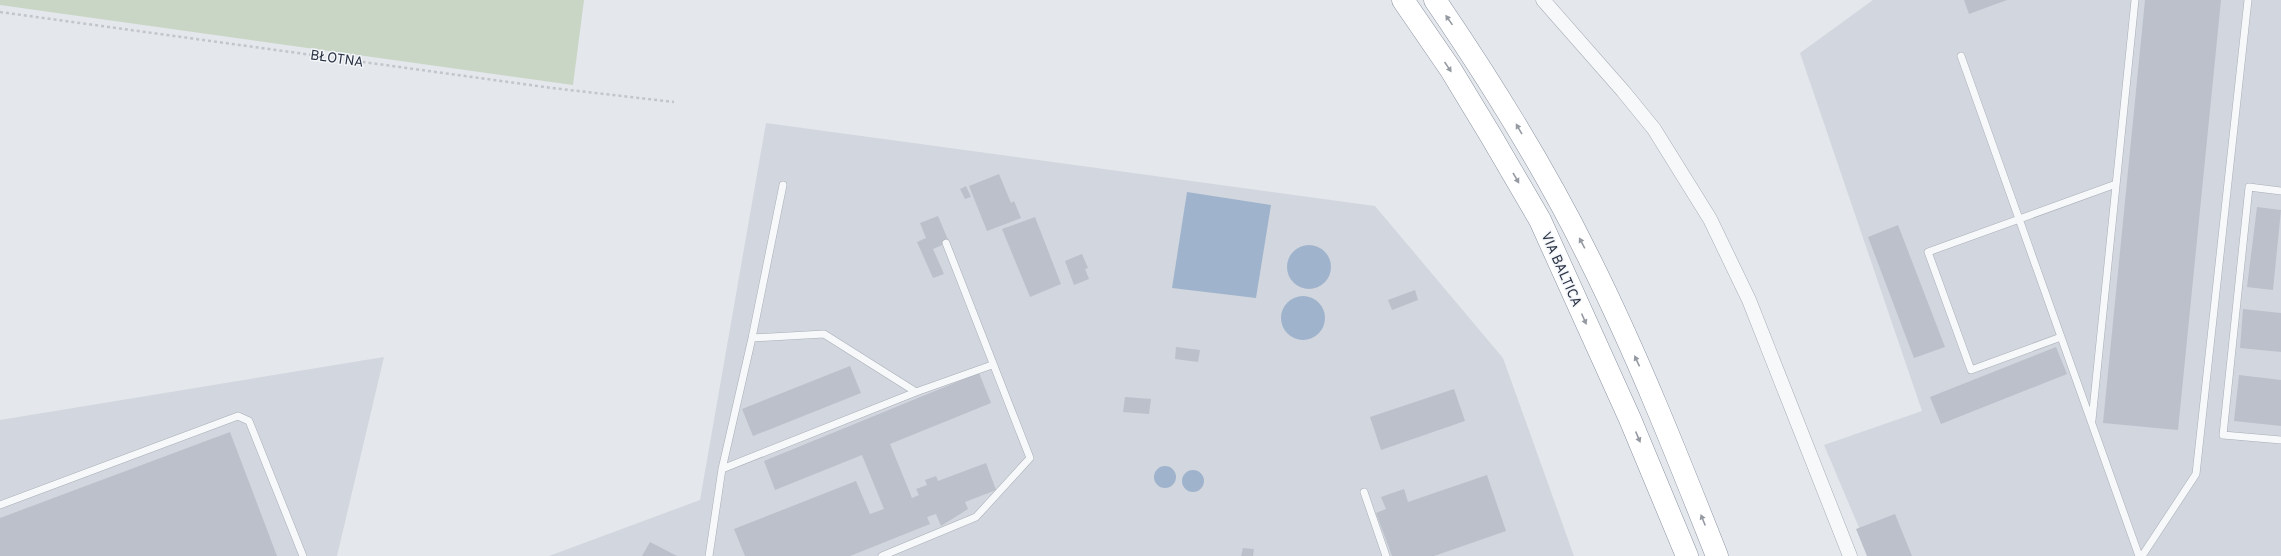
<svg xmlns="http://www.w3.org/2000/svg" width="2281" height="556" viewBox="0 0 2281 556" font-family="Overpass,sans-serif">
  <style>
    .built { fill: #d2d6de }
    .green { fill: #c9d6c5 }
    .water { fill: #9fb4cc }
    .building { fill: #bbc0ca }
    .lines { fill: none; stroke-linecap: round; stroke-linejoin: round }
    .service-casing { stroke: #a9aeb7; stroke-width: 8 }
    .minor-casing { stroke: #a9aeb7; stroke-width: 15 }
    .motorway-casing { stroke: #8b94a3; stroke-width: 23 }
    .path { stroke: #c2c5cb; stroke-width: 2.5; stroke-dasharray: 3 3; stroke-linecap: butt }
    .service { stroke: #f7f8fa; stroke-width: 7 }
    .minor { stroke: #f7f8fa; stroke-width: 14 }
    .motorway { stroke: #fff; stroke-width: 22 }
    .oneway { fill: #959aa2 }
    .labels { text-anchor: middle; stroke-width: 3; stroke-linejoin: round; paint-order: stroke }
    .street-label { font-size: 14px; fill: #2b3445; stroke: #f4f6f9 }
  </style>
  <rect width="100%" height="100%" fill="#e4e7ec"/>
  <path class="built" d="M1873,0h408v556h-410l-47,-111 98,-34 -122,-358z
    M766,123l609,83 128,152 71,198h-1025l151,-56z
    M384,357l-47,199h-337v-136z"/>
  <path class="green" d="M0,0h584l-11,85 -573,-80z"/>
  <path class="water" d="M1187,192l84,13 -15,93 -84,-10z
    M1287 267a22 22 0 1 1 44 0a22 22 0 1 1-44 0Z
    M1281 318a22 22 0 1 1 44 0a22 22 0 1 1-44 0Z
    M1154 477a11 11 0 1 1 22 0a11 11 0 1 1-22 0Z
    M1182 481a11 11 0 1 1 22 0a11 11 0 1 1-22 0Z"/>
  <path class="building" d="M1964,0h43l-38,14z
    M2145,0h76l-43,430 -75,-7z
    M999,174l12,29 3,-2 7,17 -34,13 -18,-45z
    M966,186l5,11 -6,2 -5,-10z
    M2257,207l24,3 -8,80 -26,-3z
    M938,216l11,26 -16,7 11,25 -11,4 -16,-36 9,-4 -6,-15z
    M1035,217l26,67 -31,13 -28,-68z
    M1898,225l47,122 -31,11 -46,-121z
    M1082,254l6,14 -3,1 4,10 -15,6 -9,-24z
    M1415,290l3,10 -26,10 -4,-10z
    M2243,309l38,4v39l-41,-4z
    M1176,347l24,3 -2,12 -23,-3z
    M2056,347l11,27 -126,50 -11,-27z
    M850,366l11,27 -108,43 -11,-27z
    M979,373l12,30 -101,41 22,54 7,-3 -3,-6 11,-4 -2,-5 11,-4 2,5 48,-18 10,27 -31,12 3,7 -27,17 -5,-12 -9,3 3,7 -80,32h-105l-11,-27 122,-48 14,33 14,-5 -22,-54 -87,35 -11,-29z
    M2239,375l42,5v46l-47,-5z
    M1454,389l11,32 -84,29 -11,-33z
    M1125,397l26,2 -2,15 -26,-2z
    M230,432l47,124h-277v-38z
    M1487,475l19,56 -72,25h-42l-16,-43 10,-4 -5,-12 23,-8 4,13z
    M1895,514l17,42h-45l-11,-27z
    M650,542l27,14h-35z
    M1243,548l11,1 -1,7h-12z"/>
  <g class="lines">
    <g class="service-casing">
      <path id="service" d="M1961,56l178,500
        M2281,191l-32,-4 -26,248 58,5
        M2061,337l-90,33 -43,-118 188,-68
        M752,338l72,-4 92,58
        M2092,420l43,-420
        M722,469l194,-77 76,-27
        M1364,492l22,64
        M0,505l238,-89 11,5 54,135
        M709,556l13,-87 30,-131 31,-153
        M882,556l94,-39 54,-59 -84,-215
        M2142,556l54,-82 52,-474"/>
    </g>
    <g class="minor-casing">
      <path id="minor" d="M1543,0l80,91 31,38 56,90 39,81 101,256"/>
    </g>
    <g class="motorway-casing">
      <path id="motorway" d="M1403,0l48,70 40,66 49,84 90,199 57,137
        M1435,0c56,82 109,167 153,256 49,98 89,199 129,300"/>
    </g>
    <path class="path" d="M0,12l552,76 122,14"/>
    <use href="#service" class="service"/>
    <use href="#minor" class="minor"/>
    <use href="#motorway" class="motorway"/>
  </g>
  <defs><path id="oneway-solid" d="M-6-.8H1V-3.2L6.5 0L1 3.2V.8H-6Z"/></defs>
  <g class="oneway">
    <use href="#oneway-solid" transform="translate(1449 20) rotate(-125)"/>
    <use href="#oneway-solid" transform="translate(1448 67) rotate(56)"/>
    <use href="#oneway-solid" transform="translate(1519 129) rotate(-120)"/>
    <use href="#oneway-solid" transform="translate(1516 178) rotate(60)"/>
    <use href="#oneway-solid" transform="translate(1582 243) rotate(-118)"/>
    <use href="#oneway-solid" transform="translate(1584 319) rotate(66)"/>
    <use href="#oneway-solid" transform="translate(1637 361) rotate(-115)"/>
    <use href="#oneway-solid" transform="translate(1638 437) rotate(67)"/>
    <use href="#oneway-solid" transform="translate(1703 520) rotate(-112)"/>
  </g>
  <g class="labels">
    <g class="street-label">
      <text transform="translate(337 58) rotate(8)" y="5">BŁOTNA</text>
      <text transform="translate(1562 269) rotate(66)" y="5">VIA BALTICA</text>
    </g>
  </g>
</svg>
